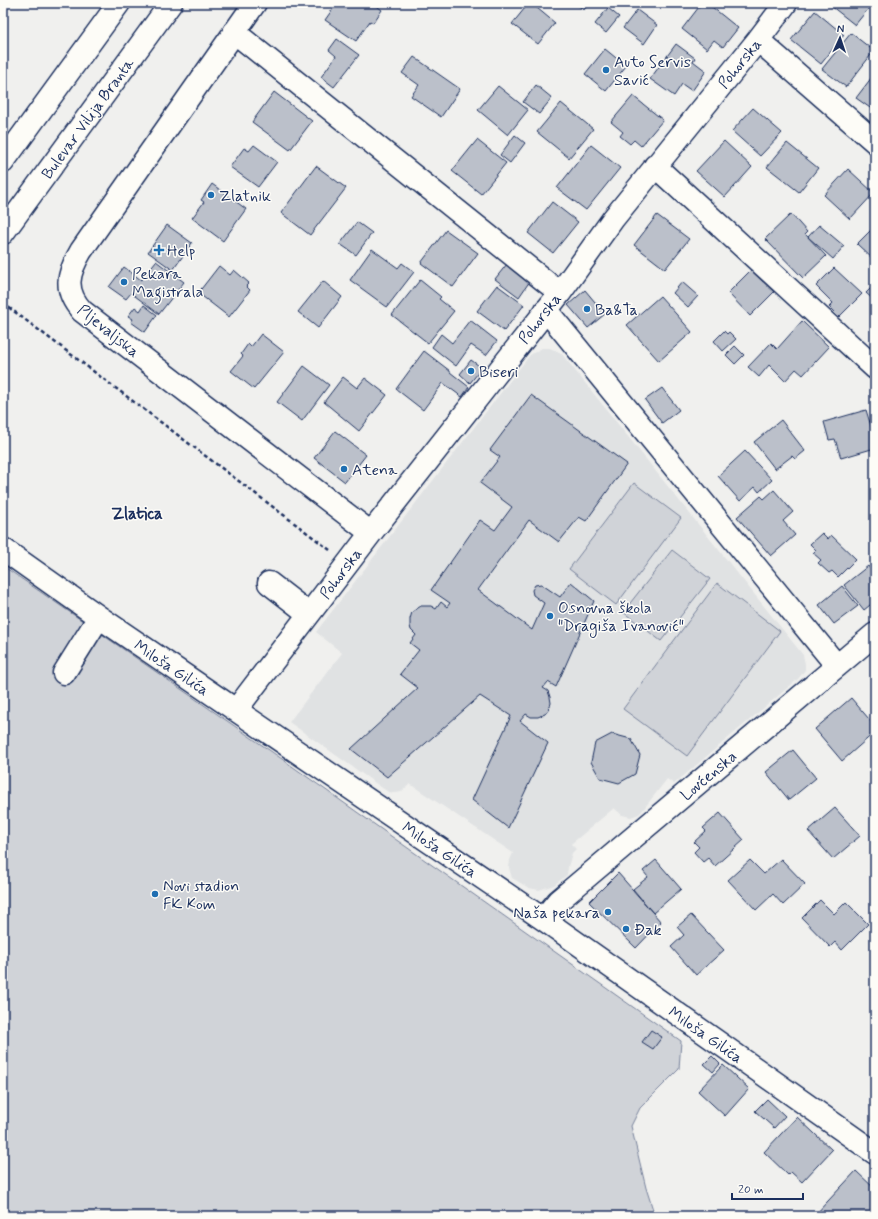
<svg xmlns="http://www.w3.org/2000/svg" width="878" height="1219" viewBox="0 0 878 1219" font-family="Mynerve,sans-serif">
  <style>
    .built { fill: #e0e2e3 }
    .green { fill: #d0d3d8; stroke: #76819b }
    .building { fill: #bbc0ca; stroke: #1b2f5e }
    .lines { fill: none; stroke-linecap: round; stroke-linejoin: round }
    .minor-casing { stroke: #1b2f5e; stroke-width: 25 }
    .major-casing { stroke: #1b2f5e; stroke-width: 25 }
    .path { stroke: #1b2f5e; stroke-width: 2.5; stroke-dasharray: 4 3; stroke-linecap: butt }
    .minor { stroke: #fdfcf7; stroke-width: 22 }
    .major { stroke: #fdfcf7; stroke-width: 22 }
    .poi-dot { fill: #1f6fb2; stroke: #fdfcf7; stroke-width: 1.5 }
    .labels { text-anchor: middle; stroke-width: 3; stroke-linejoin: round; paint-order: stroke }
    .poi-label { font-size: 16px; fill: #1b2f5e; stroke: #fdfcf7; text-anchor: start }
    .street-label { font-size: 16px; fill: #1b2f5e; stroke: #fdfcf7 }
    .neighbourhood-label { font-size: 17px; font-weight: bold; fill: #1b2f5e; stroke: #fdfcf7 }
  </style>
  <rect width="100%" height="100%" fill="#f0f0ee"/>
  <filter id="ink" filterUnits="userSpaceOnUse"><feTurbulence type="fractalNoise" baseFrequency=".025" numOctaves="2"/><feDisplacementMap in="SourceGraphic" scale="8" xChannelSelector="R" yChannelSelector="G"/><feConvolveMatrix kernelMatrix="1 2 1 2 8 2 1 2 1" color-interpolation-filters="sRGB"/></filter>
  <g filter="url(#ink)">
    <path class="built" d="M542,348h8l11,5 242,302 2,9v6l-7,9 -124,105 -7,-5 -25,32 -3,3 -8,3 -9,-2 -8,-7 -43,36 5,5 -4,4 -4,14 -1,8 -13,10 -15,5 -10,-2 -17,-10 -3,-10 1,-8 3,-7 -103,-69 -9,8 -5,1 -8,-1 -99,-70 53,-69 -26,-21 214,-277z"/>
    <path class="green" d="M634,483l47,35 -65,87 -47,-36z
      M672,550l38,29 -49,62 -38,-29z
      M3,566l269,186 409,289 -2,28 -39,39 -9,18 15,62 9,28h-652z
      M717,583l63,48 -93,125 -64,-47z"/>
    <path class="building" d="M337,3h36l9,7 -9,13 -3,-2 -14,20 -31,-21z
      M529,3h2l24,20 -17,21 -26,-20z
      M575,3h14l-5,7z
      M702,3h5l31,25 -15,19 -9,-7 -7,9 -25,-20z
      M834,3h39l-18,22 -24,-19z
      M608,8l11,9 -13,16 -11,-9z
      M637,10l20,15 -13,19 -21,-16z
      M815,11l29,24 -23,29 -30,-24z
      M851,33l23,18 -28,36 -24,-18z
      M337,39l22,16 -25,32 -13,-10 15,-21 -7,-6z
      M676,44l19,14 -2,3 13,10 -14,20 -10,-7 -8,12 -24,-17z
      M605,49l21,17 -20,25 -21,-17z
      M414,57l46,32 -19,28 -30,-21 8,-11 -17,-12z
      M875,73v35l-2,2 -17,-12z
      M536,85l16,13 -13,16 -16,-12z
      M498,86l30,24 -20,25 -30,-25z
      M274,92l38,29 -22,29 -38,-28z
      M633,96l30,24 -22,26 -7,-6 -4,4 -10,-8 3,-4 -12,-10z
      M561,103l32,26 -24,29 -32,-26z
      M753,108l29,25 -22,23 -28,-25z
      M515,135l10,8 -15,20 -10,-8z
      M477,140l29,23 -25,31 -29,-23z
      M724,141l28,26 -27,30 -29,-26z
      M787,143l31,25 -19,24 -32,-25z
      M254,145l23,17 -19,25 -28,-20 14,-19 5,3z
      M591,145l29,23 -34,42 -29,-22z
      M316,166l30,22 -36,47 -29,-22z
      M848,169l26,24 -24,26 -26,-24z
      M212,184l34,25 -23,32 -31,-23 12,-16 -3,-2z
      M552,202l26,20 -25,31 -25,-20z
      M791,214l16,18 -2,2 21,22 -23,22 -38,-39z
      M657,215l32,24 -24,30 -31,-24z
      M357,222l15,11 -16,22 -16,-11z
      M167,225l25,18 -19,27 -25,-18z
      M819,225l25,21 -11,13 -25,-22z
      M875,226v35l-18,-17z
      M446,230l32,23 -25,34 -32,-24z
      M372,249l26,19 4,-5 12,9 -27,35 -37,-27z
      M156,261l28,21 -25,32 -28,-21 -5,6 -17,-12 15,-20 17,13z
      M507,264l23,17 -11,16 -24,-18z
      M219,266l11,9 4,-5 15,13 -3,3 4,4 -21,27 -31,-24z
      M834,268l28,26 -23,23 -10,-10 4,-4 -17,-17z
      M751,270l23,22 -24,24 -22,-23z
      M420,280l21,17 -2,2 15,12 -26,32 -36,-28z
      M323,281l19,16 -24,31 -20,-16z
      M682,282l16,14 -10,11 -15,-14z
      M875,284v17l-9,-8z
      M497,285l27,20 -20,26 -27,-20z
      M585,290l20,24 -17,14 -20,-23z
      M660,296l32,36 -33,29 -32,-36z
      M144,305l13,10 -12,17 -14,-10 2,-3 -5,-3 7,-9 5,4z
      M470,320l27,21 -11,14 -15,-10 -15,21 -24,-19 9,-13 11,9z
      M802,321l27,26 -26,28 -7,-6 -11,12 -16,-16 -10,12 -11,-10 23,-24 6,6z
      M724,331l3,3 2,-2 7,7 -13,12 -9,-10z
      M261,334l23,18 -30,37 -23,-18 12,-15 -2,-2 7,-10 3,3z
      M735,346l9,9 -9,9 -9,-9z
      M424,351l26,20v1l19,15 -7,10 -19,-14 -20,27 -27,-21z
      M471,360l11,8 -12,15 -10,-9z
      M304,366l25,19 -27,36 -25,-19z
      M343,377l14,11 8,-10 22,17 -28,36 -35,-29z
      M662,388l17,22 -17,13 -17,-23z
      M531,395l96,69 -41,57 -7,-4 -20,25 -30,-22 -51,70 54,40 12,-27 -11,-8 -1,-5 3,-5 6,-1 19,13 11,-15 23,19 -38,86 -8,-5 -5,6 5,3 2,6 1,6 -2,6 -4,5 -7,3h-7l-5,-3 -6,7 28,22 -40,85 -36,-28 39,-84 -31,-20 -93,81 -36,-28 67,-61 -18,-14 19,-24 -9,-7 6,-8 -5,-5 -1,-4v-7l2,-7 9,-6h10l5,3 5,-7 6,5 3,-4 -19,-13 49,-70 15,10 17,-23 -32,-24 20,-26 -10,-7z
      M866,410l9,29v9l-34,10 -6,-19 -6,1 -5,-18z
      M781,420l24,31 -10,8 -3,-3 -17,13 -21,-27z
      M335,431l31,24 -21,27 -31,-24z
      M745,451l27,29 -13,12 -4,-5 -15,14 -22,-25z
      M774,490l19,22 -10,9 12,14 -24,21 -34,-39 24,-21 3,3z
      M822,533l6,6 3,-4 25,24 -18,18 -6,-6 -3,2 -11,-10 3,-3 -8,-7 3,-3 -6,-6z
      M868,566l7,9v26l-11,9 -20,-25z
      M842,586l16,20 -24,18 -15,-19z
      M851,698l24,28v6l-33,29 -27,-32z
      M612,734l19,5 9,16 -5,19 -16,9 -19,-5 -9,-16 4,-19z
      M793,750l23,28 -27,22 -23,-28z
      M835,808l25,28 -27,23 -25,-28z
      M720,813l24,27 -29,26 -7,-8 -5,4 -9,-10 5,-5 -5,-5 12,-11 -3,-3z
      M781,859l24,25 -22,21 -10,-11 -17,16 -28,-30 22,-20 14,14z
      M656,860l25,29 -28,24 -20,-24 15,-12 -5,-6z
      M618,873l43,49 -25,26 -47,-46z
      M820,900l14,14 12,-12 22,22 -26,26 -7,-8 -5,5 -28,-29z
      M691,915l33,35 -28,25 -25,-28 13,-12 -7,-8z
      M651,1030l11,7 -9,12 -11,-7z
      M712,1056l8,8 -7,8 -9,-8z
      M723,1065l26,24 -24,27 -27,-25z
      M767,1099l18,17 -11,12 -19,-17z
      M797,1117l35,33 -30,32 -11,-10 -3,3 -24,-23z
      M856,1171l19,18v25l-2,2h-59z"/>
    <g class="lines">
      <g class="minor-casing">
        <path id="minor" d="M255,3l-174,248c-13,22 -18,39 1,60l289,222
          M234,32l326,261
          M758,40l117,102
          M655,166l220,202
          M546,310l291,356
          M3,549l96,68 444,302 332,234
          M269,583l40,31
          M64,673l35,-56
          M236,710l135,-177 189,-240 53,-74 145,-179 28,-37
          M543,919l15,-18 317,-267"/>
      </g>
      <g class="major-casing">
        <path id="major" d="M3,162l116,-159
          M3,233l168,-230"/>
      </g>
      <path class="path" d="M3,303l327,247"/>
      <use href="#minor" class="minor"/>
      <use href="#major" class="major"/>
    </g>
  </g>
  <g class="poi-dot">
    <circle cx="606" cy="70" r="4"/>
    <circle cx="211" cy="195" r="4"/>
    <path d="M157 244h4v4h4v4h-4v4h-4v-4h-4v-4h4z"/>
    <circle cx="124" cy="282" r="4"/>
    <circle cx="587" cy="309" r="4"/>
    <circle cx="471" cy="371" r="4"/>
    <circle cx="344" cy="469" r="4"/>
    <circle cx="550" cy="616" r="4"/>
    <circle cx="155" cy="894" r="4"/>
    <circle cx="608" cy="912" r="4"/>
    <circle cx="626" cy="929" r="4"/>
  </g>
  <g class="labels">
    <g class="poi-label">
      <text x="614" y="67">Auto Servis<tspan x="614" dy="18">Savić</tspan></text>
      <text x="219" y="201">Zlatnik</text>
      <text x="167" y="256">Help</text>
      <text x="132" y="279">Pekara<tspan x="132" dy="18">Magistrala</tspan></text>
      <text x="595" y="315">Ba&amp;Ta</text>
      <text x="479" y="377">Biseri</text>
      <text x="352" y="475">Atena</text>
      <text x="558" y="613">Osnovna škola<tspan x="558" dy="18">"Dragiša Ivanović"</tspan></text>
      <text x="163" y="891">Novi stadion<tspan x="163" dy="18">FK Kom</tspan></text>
      <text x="600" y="918" text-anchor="end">Naša pekara</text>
      <text x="634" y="935">Đak</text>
    </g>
    <g class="street-label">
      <text transform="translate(739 63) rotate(-51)" y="6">Pohorska</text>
      <text transform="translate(87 118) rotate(-54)" y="6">Bulevar Vilija Branta</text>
      <text transform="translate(539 318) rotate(-52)" y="6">Pohorska</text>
      <text transform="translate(109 330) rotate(39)" y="6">Pljevaljska</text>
      <text transform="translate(340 573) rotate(-53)" y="6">Pohorska</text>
      <text transform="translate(172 667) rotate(34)" y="6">Miloša Gilića</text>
      <text transform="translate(708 775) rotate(-40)" y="6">Lovćenska</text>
      <text transform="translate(440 849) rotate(34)" y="6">Miloša Gilića</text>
      <text transform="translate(706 1034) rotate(35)" y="6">Miloša Gilića</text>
    </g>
    <g class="neighbourhood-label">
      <text x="137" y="519">Zlatica</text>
    </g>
  </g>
  <rect width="878" height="1219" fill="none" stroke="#fdfcf7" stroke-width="16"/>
  <rect x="8" y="8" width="862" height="1203" fill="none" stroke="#1b2f5e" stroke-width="1.5" filter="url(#ink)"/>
  <g transform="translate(840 38) rotate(3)" stroke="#fdfcf7" stroke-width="3" paint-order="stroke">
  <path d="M0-3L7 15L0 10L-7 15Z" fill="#1b2f5e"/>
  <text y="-6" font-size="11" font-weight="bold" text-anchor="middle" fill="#1b2f5e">N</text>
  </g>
  <path d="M732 1193v6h71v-6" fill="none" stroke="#1b2f5e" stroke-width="2"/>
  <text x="738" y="1193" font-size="12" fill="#1b2f5e" stroke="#fdfcf7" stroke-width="3" paint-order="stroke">20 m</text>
</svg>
